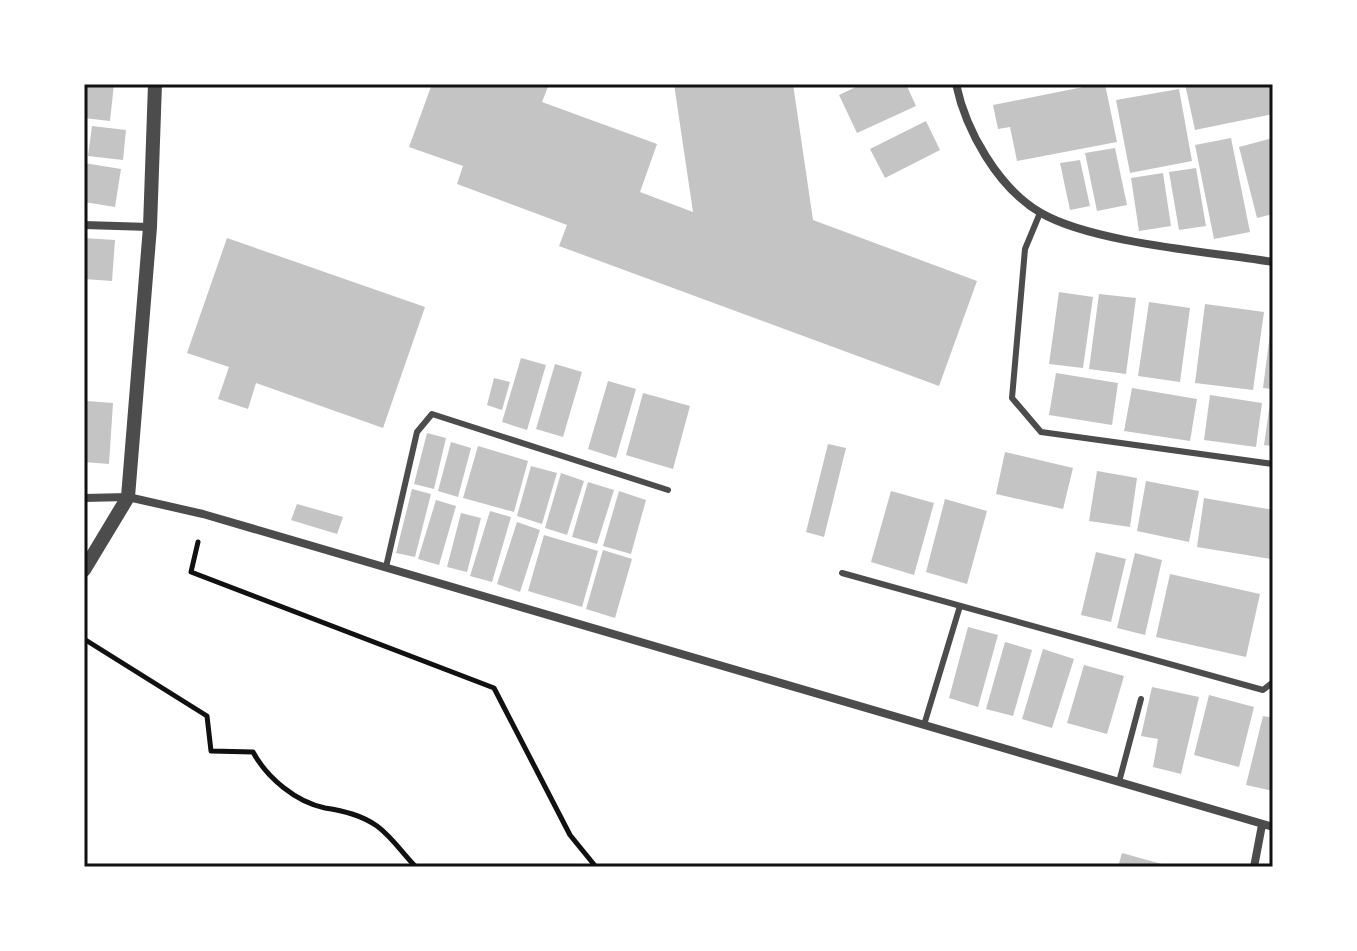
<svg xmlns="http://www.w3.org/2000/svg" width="1357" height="951" viewBox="0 0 1357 951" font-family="Figtree,sans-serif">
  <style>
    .building { fill: #c4c4c4 }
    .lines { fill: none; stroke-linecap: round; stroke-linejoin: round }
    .path { stroke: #111; stroke-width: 5 }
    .service { stroke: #4c4c4c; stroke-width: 6 }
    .minor { stroke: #4c4c4c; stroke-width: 8 }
    .tertiary { stroke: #4c4c4c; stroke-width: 14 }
    .neatline { fill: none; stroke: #111; stroke-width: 3 }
  </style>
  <rect width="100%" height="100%" fill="#fff"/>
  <path class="building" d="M84,84h30l-4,37 -26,-3z
    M432,84h117l-7,18 115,42 -17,48 53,20 -19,-128h119l20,136 164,61 -38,105 -380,-140 8,-21 -110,-41 6,-18 -54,-19z
    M862,84h44l10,22 -59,27 -18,-38z
    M1098,84h7l12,58 -100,19 -7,-34 -12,2 -5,-24z
    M1185,84h88v30l-78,16z
    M1179,89l13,72 -62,12 -14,-73z
    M926,121l14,29 -55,28 -15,-29z
    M92,126l34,4 -3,30 -35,-4z
    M1231,138l19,94 -36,7 -19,-94z
    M1273,138v76l-16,4 -18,-71z
    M1115,148l12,57 -30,6 -12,-58z
    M1080,160l10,46 -20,4 -10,-47z
    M84,163l37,6 -6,38 -31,-5z
    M1196,168l10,58 -27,4 -10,-58z
    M1163,173l8,53 -32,5 -8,-53z
    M84,238l31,2 -3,41 -28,-2z
    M227,238l198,69 -42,121 -127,-45 -8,26 -30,-10 11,-32 -42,-14z
    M1059,292l34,5 -10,71 -34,-4z
    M1099,294l37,4 -10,76 -37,-5z
    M1149,302l41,6 -10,74 -42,-6z
    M1205,304l59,8 -11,78 -58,-7z
    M1271,326h2v63l-10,-1z
    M521,358l25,7 -19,65 -25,-8z
    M555,364l27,8 -19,65 -27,-8z
    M1056,373l62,10 -6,42 -63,-10z
    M494,378l16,4 -8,28 -15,-5z
    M608,381l28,8 -20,69 -28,-9z
    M1132,388l65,11 -7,42 -66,-10z
    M643,393l47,13 -17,63 -47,-14z
    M1210,395l52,8 -6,44 -52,-7z
    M87,401l26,2 -4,61 -25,-2z
    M1270,403h3v43l-9,-1z
    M427,433l19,5 -12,51 -20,-5z
    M451,442l20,6 -13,49 -20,-6z
    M828,444l18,4 -22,89 -18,-5z
    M478,446l50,15 -14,51 -51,-14z
    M1005,452l68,16 -10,41 -67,-15z
    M531,466l26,7 -15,51 -25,-8z
    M1097,471l40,7 -7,49 -41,-6z
    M561,473l23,8 -17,54 -22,-7z
    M1146,481l53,10 -10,51 -52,-11z
    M588,482l26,8 -17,54 -25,-7z
    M412,489l19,5 -16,63 -19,-4z
    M619,491l27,9 -15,54 -28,-8z
    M891,491l43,12 -20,72 -43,-13z
    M1204,498l69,12 -2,49 -74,-12z
    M945,499l42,12 -20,73 -41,-12z
    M436,500l20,6 -17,59 -21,-6z
    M297,504l46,13 -6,17 -46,-14z
    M490,511l21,6 -19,65 -22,-6z
    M461,513l20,5 -14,54 -20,-5z
    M517,522l23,8 -20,62 -23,-8z
    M544,535l54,16 -16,56 -54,-16z
    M603,550l29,9 -17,59 -29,-9z
    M1096,552l30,7 -15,63 -30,-7z
    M1135,553l27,7 -17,75 -28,-7z
    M1170,574l90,20 -14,63 -90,-20z
    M968,627l30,8 -20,72 -29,-9z
    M1005,642l27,8 -19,66 -27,-7z
    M1043,649l31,10 -22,69 -30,-9z
    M1084,665l40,11 -17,58 -40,-11z
    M1152,687l47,10 -18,77 -28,-7 5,-28 -17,-3z
    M1209,695l45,12 -15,60 -45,-12z
    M1263,716l10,2v73l-27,-6z
    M1122,853l47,13v1h-51z"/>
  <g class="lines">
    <path class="path" d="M198,542l-7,30 303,116 76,147 26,32
      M84,639l123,77 4,35 42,1c14,26 43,50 72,56 19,3 36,7 52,18 15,11 26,28 39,41"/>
    <path class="service" d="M1040,213l-15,36 -13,149 29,34 232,32
      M386,567l31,-135 15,-18 236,76
      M842,573l421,117 10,-8
      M924,725l36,-119
      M1119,782l22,-83"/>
    <path class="minor" d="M956,84c10,47 42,104 85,129 52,30 170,39 232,49
      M84,225l66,2
      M84,498l44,-1 75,17 1070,313
      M1254,867l8,-42"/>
    <path class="tertiary" d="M84,570l44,-73 22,-270 5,-143"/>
  </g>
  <rect width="1357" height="951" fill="none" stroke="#ffffff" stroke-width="172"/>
  <rect x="86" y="86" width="1185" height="779" class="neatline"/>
</svg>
